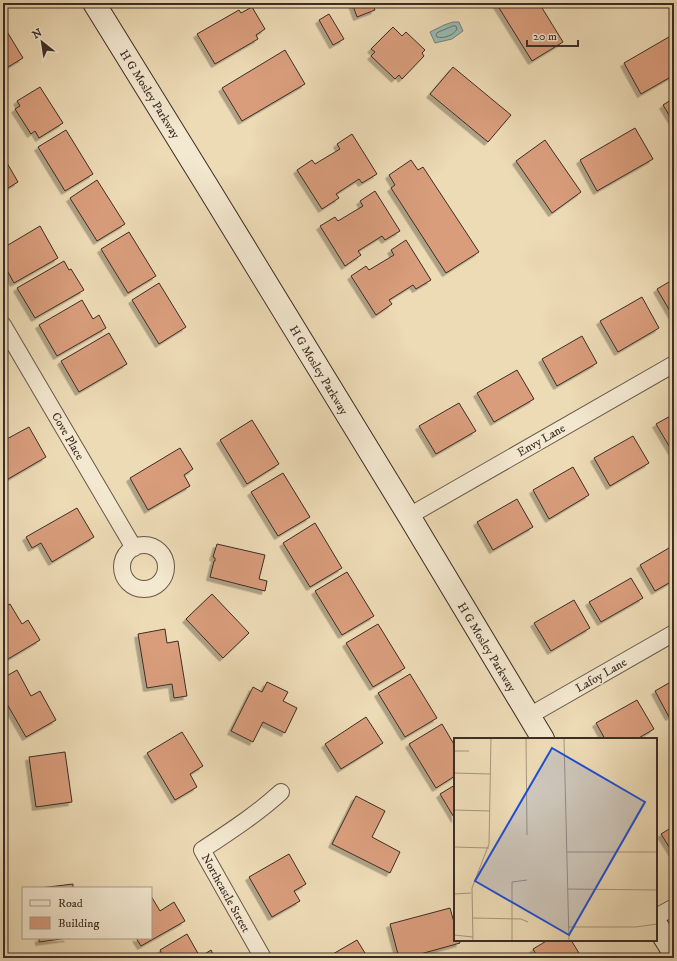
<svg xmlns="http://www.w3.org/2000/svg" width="677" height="961" viewBox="0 0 677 961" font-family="'IM FELL DW Pica',serif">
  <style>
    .water { fill: #99bbb2; stroke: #74827a }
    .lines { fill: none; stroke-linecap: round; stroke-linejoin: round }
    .shore { stroke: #6a746c; stroke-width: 1 }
    .building { fill: #d99d7c; stroke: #3c2d25; filter: url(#shadow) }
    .street-casing { stroke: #685849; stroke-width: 18 }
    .secondary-casing { stroke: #3c2d25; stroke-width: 24 }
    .street { stroke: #f3e8d0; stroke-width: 16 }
    .secondary { stroke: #f3e8d0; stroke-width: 22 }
    .labels { text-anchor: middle; stroke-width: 3; stroke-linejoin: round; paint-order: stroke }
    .street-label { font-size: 12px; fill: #3c2d25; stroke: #f3e8d0 }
    .inset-road { fill: none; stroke: #a6957c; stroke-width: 1 }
    .view { fill: #1d4ed8; fill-opacity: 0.15; stroke: #1d4ed8; stroke-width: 2 }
    .inset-edge { fill: none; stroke: #3c2d25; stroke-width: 2 }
  </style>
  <defs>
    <filter id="shadow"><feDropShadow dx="-3.5" dy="3.5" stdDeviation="0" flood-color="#0004"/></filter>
  </defs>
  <rect width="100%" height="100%" fill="#eddbb6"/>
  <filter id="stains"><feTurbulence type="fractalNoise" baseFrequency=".005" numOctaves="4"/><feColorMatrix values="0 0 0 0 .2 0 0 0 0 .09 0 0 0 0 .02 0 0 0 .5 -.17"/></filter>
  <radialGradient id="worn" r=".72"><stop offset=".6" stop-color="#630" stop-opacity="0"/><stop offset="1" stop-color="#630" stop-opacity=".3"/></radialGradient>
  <path class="water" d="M453,22h6l4,9 -11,8 -17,4 -5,-11 14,-7z"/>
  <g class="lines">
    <path class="shore" d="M453,26h3l1,3c-3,6 -13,10 -20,8l-1,-2 1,-2z"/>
  </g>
  <path class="building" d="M352,3h26l-5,2 2,5 -18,7z
    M496,3h43l24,39 -31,19z
    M252,7l13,22 -9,6 2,4 -43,25 -18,-30 42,-24 2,3z
    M329,14l15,25 -11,6 -14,-25z
    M3,25l20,33 -20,12z
    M393,27l9,9 4,-4 19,18 -3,3 2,3 -22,23 -3,-4 -4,4 -24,-23 4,-4 -4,-3z
    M674,34v41l-33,19 -17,-31z
    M285,50l20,34 -63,37 -20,-33z
    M453,67l58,48 -23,27 -58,-48z
    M40,87l23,36 -24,15 -4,-7 -4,3 -16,-25 5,-3 -3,-5z
    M674,98v25l-11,-18z
    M635,128l18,31 -56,32 -17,-31z
    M66,130l27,44 -28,17 -27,-44z
    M352,134l25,40 -15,9 -3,-4 -23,15 3,4 -17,11 -25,-39 15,-10 3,4 25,-15 -3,-5z
    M545,140l36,52 -29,21 -36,-52z
    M3,156l15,26 -15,9z
    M411,160l7,10 5,-3 56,85 -33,21 -55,-85 4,-3 -6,-10z
    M97,180l28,44 -28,17 -27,-43z
    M375,191l25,40 -15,9 -3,-4 -24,15 3,4 -16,11 -25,-40 15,-9 3,4 25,-15 -3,-5z
    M40,226l18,32 -44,25 -11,-20v-15z
    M129,232l27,44 -28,17 -27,-44z
    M406,240l25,40 -15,9 -3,-4 -24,15 3,4 -16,11 -25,-39 15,-10 3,4 25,-15 -3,-5z
    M64,261l5,9 2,-1 13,21 -49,28 -18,-30z
    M674,279v39l-17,-29z
    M159,283l27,44 -27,17 -27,-44z
    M642,297l17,31 -41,24 -18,-31z
    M82,300l11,19 6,-4 7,13 -49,28 -18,-31z
    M109,333l18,31 -48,28 -18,-31z
    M582,336l15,27 -40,23 -15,-27z
    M517,370l17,29 -40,23 -17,-29z
    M459,403l17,28 -40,23 -17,-28z
    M674,414v35l-2,2 -16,-27z
    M252,420l27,44 -32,20 -27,-44z
    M29,427l17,30 -43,25v-41z
    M633,436l16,27 -39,23 -16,-28z
    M180,448l13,21 -9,6 6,11 -42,24 -18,-32z
    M573,467l16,28 -40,24 -16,-29z
    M283,473l27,44 -32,19 -27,-44z
    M517,499l16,28 -40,23 -16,-28z
    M77,508l17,29 -42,25 -11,-19 -9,5 -6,-11z
    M315,523l27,45 -32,19 -27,-44z
    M217,544l48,11 -6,24 8,2 -2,10 -55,-14 4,-16h1v-3l-2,-1z
    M674,545v35l-19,11 -15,-26z
    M347,572l27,44 -32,19 -27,-44z
    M631,578l12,20 -42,24 -12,-20z
    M212,594l37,39 -26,25 -37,-39z
    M574,600l16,28 -39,23 -17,-28z
    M10,604l12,20 6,-4 12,20 -37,22v-54z
    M378,624l27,44 -32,19 -27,-44z
    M165,629l2,14 11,-2 9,55 -13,2 -2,-14 -25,4 -9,-54z
    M17,670l14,26 9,-5 16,29 -30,17 -23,-40v-19z
    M410,674l27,44 -32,19 -27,-44z
    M674,680v34l-5,3 -14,-26z
    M267,682l21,10 -5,9 14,7 -12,25 -22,-11 -10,20 -22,-11 22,-44 9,5z
    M637,700l17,29 -17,10h-32l-9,-16z
    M366,717l17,26 -42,26 -16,-25z
    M442,724l13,22v30l-19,12 -27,-44z
    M182,732l21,34 -13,8 7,13 -22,13 -28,-47z
    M65,752l7,50 -36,5 -7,-50z
    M455,785v34l-15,-25z
    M356,796l29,15 -13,26 28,15 -10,21 -58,-29z
    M674,826v29l-13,-21z
    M289,854l17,30 -12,7 6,10 -28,16 -23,-40z
    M73,884v4h-33z
    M151,896l9,15 14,-9 11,19 -44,25 -5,-8h15z
    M450,908l5,18v14h4l1,3 -54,15h-7l-9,-34z
    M187,934l13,23 11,-7 4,8h-51l-4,-8z
    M39,938h29l-29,4z
    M357,940l11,18h-42z
    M548,940h23l11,18h-44l-5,-9z"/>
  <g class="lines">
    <g class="street-casing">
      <path id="street" d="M3,325l131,223
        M409,516l265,-152
        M122 567a22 22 0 1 1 44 0a22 22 0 1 1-44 0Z
        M529,716l145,-83
        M656,917l18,-10
        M263,958l-61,-108c27,-18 55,-36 79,-58"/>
    </g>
    <g class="secondary-casing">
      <path id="secondary" d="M94,3l115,186 200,327 134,223
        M656,924l18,29"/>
    </g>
    <use href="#street" class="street"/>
    <use href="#secondary" class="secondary"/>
  </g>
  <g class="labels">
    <g class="street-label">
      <text transform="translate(150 94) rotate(58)" y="4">H G Mosley Parkway</text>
      <text transform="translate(319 370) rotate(59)" y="4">H G Mosley Parkway</text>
      <text transform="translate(68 436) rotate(60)" y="4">Cove Place</text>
      <text transform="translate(541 440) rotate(-30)" y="4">Envy Lane</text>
      <text transform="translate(487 647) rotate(59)" y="4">H G Mosley Parkway</text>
      <text transform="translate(601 675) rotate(-30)" y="4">Lafoy Lane</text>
      <text transform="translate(226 893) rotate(61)" y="4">Northcastle Street</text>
    </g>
  </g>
  <g transform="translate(454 738)">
    <rect width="203" height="203" fill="#eddbb6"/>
    <path class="inset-road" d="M72,0l1,97M110,0l5,203M0,13h15M0,35l36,1M0,72l36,1M0,109l35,1M113,114h90M114,151l89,1M0,156l17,-1M18,180l49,1 7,3M115,189h67l21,-3M0,197l19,2M19,203l-1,-53 17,-44 2,-106M58,203v-59l15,-2"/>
    <path class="view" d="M98,10l93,54 -76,133 -94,-54z"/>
    <rect width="203" height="203" class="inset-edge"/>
  </g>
  <rect width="677" height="961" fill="none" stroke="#eddbb6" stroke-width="16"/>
  <rect x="4" y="4" width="669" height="953" fill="none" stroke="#3c2d25" stroke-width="2"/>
  <rect x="8" y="8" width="661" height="945" fill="none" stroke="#3c2d25"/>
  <rect x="22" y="887" width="130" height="52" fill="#f3e8d0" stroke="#aa9d8c"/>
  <rect x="30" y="900" width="20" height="6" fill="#f3e8d0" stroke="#aa9d8c"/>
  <text x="58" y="907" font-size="12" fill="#3c2d25">Road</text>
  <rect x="30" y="917" width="20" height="12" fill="#d99d7c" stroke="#aa9d8c"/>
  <text x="58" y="927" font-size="12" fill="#3c2d25">Building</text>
  <g transform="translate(42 42) rotate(330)" stroke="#f3e8d0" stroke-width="3" paint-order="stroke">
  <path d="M0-3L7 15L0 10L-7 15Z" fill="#3c2d25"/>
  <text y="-6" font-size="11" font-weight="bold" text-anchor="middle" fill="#3c2d25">N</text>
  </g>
  <path d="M527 40v6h51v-6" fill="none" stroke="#3c2d25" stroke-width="2"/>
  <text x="533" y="40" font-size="12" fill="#3c2d25" stroke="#f3e8d0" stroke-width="3" paint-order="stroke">20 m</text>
  <rect width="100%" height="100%" filter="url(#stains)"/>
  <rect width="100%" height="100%" fill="url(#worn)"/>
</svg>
